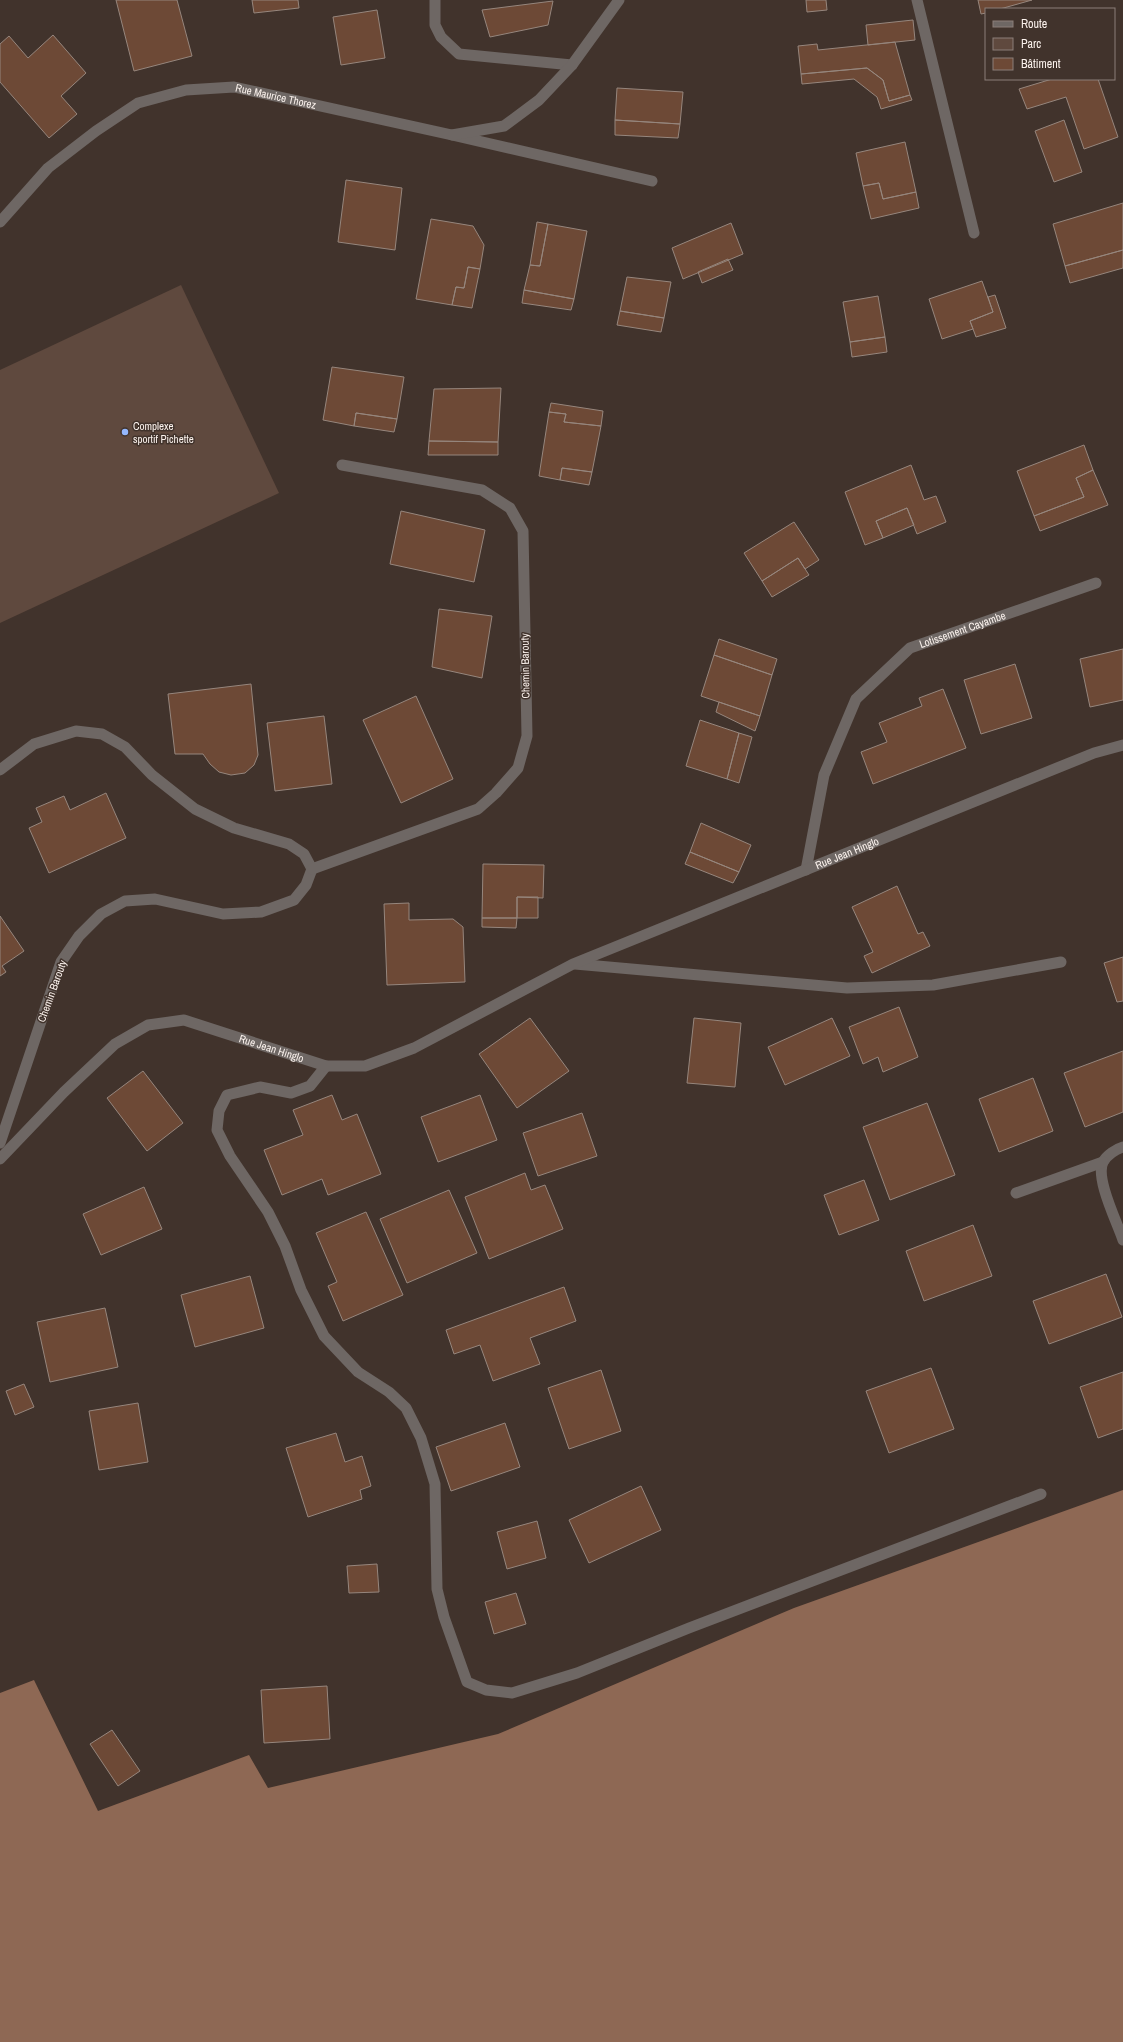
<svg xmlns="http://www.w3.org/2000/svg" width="1123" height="2042" viewBox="0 0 1123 2042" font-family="'Archivo Narrow',sans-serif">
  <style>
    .green { fill: #5f493e }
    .forest { fill: #8e6854 }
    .building { fill: #6d4936; stroke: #96867d }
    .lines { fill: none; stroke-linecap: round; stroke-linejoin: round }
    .service { stroke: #6e6764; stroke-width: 11 }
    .minor { stroke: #6e6764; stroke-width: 11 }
    .tertiary { stroke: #6e6764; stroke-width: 11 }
    .poi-dot { fill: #94b7fd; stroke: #41332c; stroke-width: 1.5 }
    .labels { text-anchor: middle; stroke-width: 3; stroke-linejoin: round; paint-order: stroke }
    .street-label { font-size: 11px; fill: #fbf2ed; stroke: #41332c }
    .poi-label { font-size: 11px; fill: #fbf2ed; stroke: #41332c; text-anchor: start }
  </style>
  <rect width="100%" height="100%" fill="#41332c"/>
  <path class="green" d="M181,285l98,208 -279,130v-253z"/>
  <path class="forest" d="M1123,1490v552h-1123v-349l34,-13 64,131 151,-56 19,33 230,-54 296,-126z"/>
  <path class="building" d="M116,0h61l15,56 -58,15z
    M252,0h46l1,8 -45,5z
    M806,0h20l1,10 -20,2z
    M978,0h54l-32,9h-14v4l-5,1z
    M553,1l-5,24 -58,12 -8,-27z
    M377,10l8,48 -44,7 -8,-48z
    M913,20l2,20 -47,5 -2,-20z
    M53,35l33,38 -25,23 16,18 -28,24 -49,-56v-38l9,-8 19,22z
    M895,42l15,53 -21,6 -6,-21 -16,-12 -66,6 -3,-28 19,-2 1,6z
    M867,68l16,12 6,21 21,-6 2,5 -31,9 -4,-12 -23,-18 -52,5 -1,-10z
    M1052,79h46l20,58 -34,12 -18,-52 -39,12 -8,-20z
    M617,88l66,4 -3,32 -65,-4z
    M615,120l65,4 -2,14 -63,-3z
    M1064,120l18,52 -28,10 -19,-51z
    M905,142l11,50 -33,7 -4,-16 -16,3 -7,-33z
    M346,180l56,8 -7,62 -57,-8z
    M879,183l4,16 33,-7 3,16 -48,11 -8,-33z
    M1123,203v47l-58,16 -12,-42z
    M431,219l42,7 11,19 -4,24 -12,-2 -4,21 -8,-1 -4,18 -36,-6z
    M537,222l11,2 -8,42 -10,-1z
    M731,223l12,31 -60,25 -11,-31z
    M548,224l39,7 -13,68 -50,-9 6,-25 10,1z
    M1123,250v18l-53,15 -5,-17z
    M728,259l5,11 -31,13 -4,-11z
    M468,267l12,2 -8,39 -20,-3 4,-18 8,1z
    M627,277l44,5 -7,36 -44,-7z
    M982,281l11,31 -23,9 3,8 -31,10 -13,-40z
    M524,290l50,9 -3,11 -49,-7z
    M995,295l11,33 -30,9 -6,-16 23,-9 -5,-15z
    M878,296l7,41 -35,5 -7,-40z
    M620,311l44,7 -3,14 -44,-7z
    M885,337l2,15 -35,5 -2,-15z
    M332,367l72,10 -7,42 -41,-6 -2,13 -31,-6z
    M501,388l-3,54 -69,-1 5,-52z
    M551,403l52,8 -2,15 -37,-4 2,-8 -17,-2z
    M549,412l17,2 -2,8 37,4 -9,46 -30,-4 -2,12 -21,-4z
    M356,413l41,6 -3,13 -40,-6z
    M429,441l69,1v13h-70z
    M1084,445l9,25 -17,8 8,19 -50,19 -17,-45z
    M911,465l13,35 12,-4 10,26 -29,12 -10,-26 -31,13 7,17 -18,7 -20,-53z
    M562,468l30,4 -3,13 -29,-5z
    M1093,470l15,35 -68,26 -6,-15 50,-19 -8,-19z
    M907,508l7,17 -31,13 -7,-17z
    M401,511l84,19 -11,52 -84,-18z
    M794,522l25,38 -14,9 -7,-11 -36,23 -18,-28z
    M798,558l11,17 -37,22 -10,-16z
    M439,609l53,7 -10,62 -50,-11z
    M719,639l58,20 -5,16 -58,-20z
    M1123,649v51l-33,7 -10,-48z
    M714,655l58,20 -12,41 -59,-20z
    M1015,664l17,54 -51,16 -17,-54z
    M251,684l7,71 -4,10 -9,8 -14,2 -12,-3 -9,-8 -7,-10h-28l-7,-60z
    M943,689l23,59 -93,36 -12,-32 26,-10 -8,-19 43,-17 -3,-8z
    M416,696l37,83 -52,24 -38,-83z
    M719,702l41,14 -5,15 -39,-19z
    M324,716l8,68 -57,7 -8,-68z
    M700,720l39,13 -12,46 -41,-13z
    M739,733l13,4 -13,46 -12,-4z
    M106,793l20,45 -77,35 -20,-45 13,-6 -6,-14 28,-12 6,14z
    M701,823l50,22 -12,27 -49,-20z
    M690,852l49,20 -6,11 -48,-19z
    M483,864l61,1 -1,33 -26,-1v21h-35z
    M897,886l21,48 5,-2 7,14 -58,27 -8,-17 9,-4 -21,-45z
    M517,897h21v21h-21z
    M409,903v17l44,-1 10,8 2,55 -78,3 -3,-81z
    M0,916l24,35 -22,15 4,6 -6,4z
    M482,918h35l-1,10 -34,-1z
    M1123,957v44l-6,1 -13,-39z
    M899,1007l19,50 -35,15 -5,-15 -15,7 -14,-37z
    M530,1018l39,53 -52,37 -38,-54z
    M694,1018l47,5 -6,64 -48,-4z
    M832,1018l18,38 -65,29 -17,-38z
    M1123,1051v61l-38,15 -21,-54z
    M143,1071l40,52 -36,28 -40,-53z
    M1033,1078l20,53 -54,21 -20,-53z
    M332,1095l10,25 15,-6 24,60 -53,21 -6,-16 -40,16 -18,-45 39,-15 -10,-25z
    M480,1095l17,45 -59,22 -17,-45z
    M927,1103l28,72 -65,25 -27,-73z
    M582,1113l15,43 -59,20 -15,-43z
    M525,1173l6,17 14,-5 18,44 -74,30 -24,-62z
    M864,1180l15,40 -40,15 -15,-40z
    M144,1187l18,42 -61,26 -18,-41z
    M449,1190l28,63 -70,30 -27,-64z
    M366,1212l37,83 -60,26 -15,-35 9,-4 -21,-49z
    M973,1225l19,51 -68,25 -18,-50z
    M1106,1274l16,43 -73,27 -16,-43z
    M250,1276l14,52 -69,19 -14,-52z
    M564,1287l12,34 -46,17 10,26 -47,17 -13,-36 -26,9 -8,-24z
    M105,1308l13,59 -68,15 -13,-60z
    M931,1368l23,61 -65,24 -23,-62z
    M601,1370l20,61 -52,18 -21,-61z
    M1123,1372v57l-25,9 -18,-51z
    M24,1384l10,23 -19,8 -9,-24z
    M138,1403l10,59 -49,8 -10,-59z
    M505,1423l15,44 -69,24 -15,-44z
    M336,1433l9,29 17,-6 9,30 -11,4 2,9 -54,18 -22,-69z
    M641,1486l20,44 -72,33 -20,-43z
    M537,1521l9,37 -39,11 -10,-37z
    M377,1564l2,28 -30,1 -2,-27z
    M516,1593l10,31 -32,10 -9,-32z
    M327,1686l3,53 -66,4 -3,-53z
    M112,1730l28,41 -22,15 -28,-42z"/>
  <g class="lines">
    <path class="service" d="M326,1066l-16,20 -19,7 -31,-6 -33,8 -8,16 -2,19 13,26 38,56 17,34 16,44 23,46 34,36 31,20 17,16 15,30 14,46 2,105 7,28 23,65 19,8 26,3 65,-20 112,-45 352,-134"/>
    <g class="minor">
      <path d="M435,0v25l6,12 18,17 113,11"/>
      <path d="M917,0l57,233"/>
      <path d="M452,135l200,46"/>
      <path d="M0,770l34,-26 42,-13 26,3 23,13 27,28 43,34 39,19 55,16 15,10 8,15 -6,16 -12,15 -33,12 -38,2 -68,-15 -30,2 -24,13 -22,22 -18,26 -61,181"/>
      <path d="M312,869l166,-60 18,-16 22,-25 9,-32 -4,-205 -13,-23 -28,-18 -140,-25"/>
      <path id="s1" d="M806,870l18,-95 32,-76 54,-51 186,-65"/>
      <path d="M575,964l272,24 86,-3 128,-23"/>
      <path d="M1123,1147c-7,2 -16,8 -20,15 -8,16 14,60 20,78"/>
      <path id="s2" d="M0,1159l64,-67 51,-48 33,-19 36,-5 142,46h39l49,-18 159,-84 521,-211 29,-8"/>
      <path d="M1016,1193l87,-31"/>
    </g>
    <path class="tertiary" id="s3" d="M0,222l48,-54 48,-37 42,-28 48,-13 48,-3 218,48 52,-9 35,-26 33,-35 47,-65"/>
  </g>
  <circle class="poi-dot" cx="125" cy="432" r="4"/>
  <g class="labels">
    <g class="street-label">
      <text dy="4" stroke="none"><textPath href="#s3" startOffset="324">Rue Maurice Thorez</textPath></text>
      <text dy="4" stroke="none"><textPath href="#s1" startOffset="309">Lotissement Cayambe</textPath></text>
      <text transform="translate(525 666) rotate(-91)" y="4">Chemin Barouty</text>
      <text dy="4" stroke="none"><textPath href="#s2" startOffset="953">Rue Jean Hinglo</textPath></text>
      <text transform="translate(52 991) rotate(-70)" y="4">Chemin Barouty</text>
      <text dy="4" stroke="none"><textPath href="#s2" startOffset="329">Rue Jean Hinglo</textPath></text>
    </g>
    <g class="poi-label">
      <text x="133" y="430">Complexe<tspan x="133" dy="13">sportif Pichette</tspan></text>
    </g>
  </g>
  <rect x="985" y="8" width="130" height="72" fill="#41332c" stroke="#8b7f79"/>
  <rect x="993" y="21" width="20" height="6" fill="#6e6764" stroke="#8b7f79"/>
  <text x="1021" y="28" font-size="12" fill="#fbf2ed">Route</text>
  <rect x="993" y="38" width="20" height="12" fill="#5f493e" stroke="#8b7f79"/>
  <text x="1021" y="48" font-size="12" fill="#fbf2ed">Parc</text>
  <rect x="993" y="58" width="20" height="12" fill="#6d4936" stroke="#8b7f79"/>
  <text x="1021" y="68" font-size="12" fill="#fbf2ed">Bâtiment</text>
</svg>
